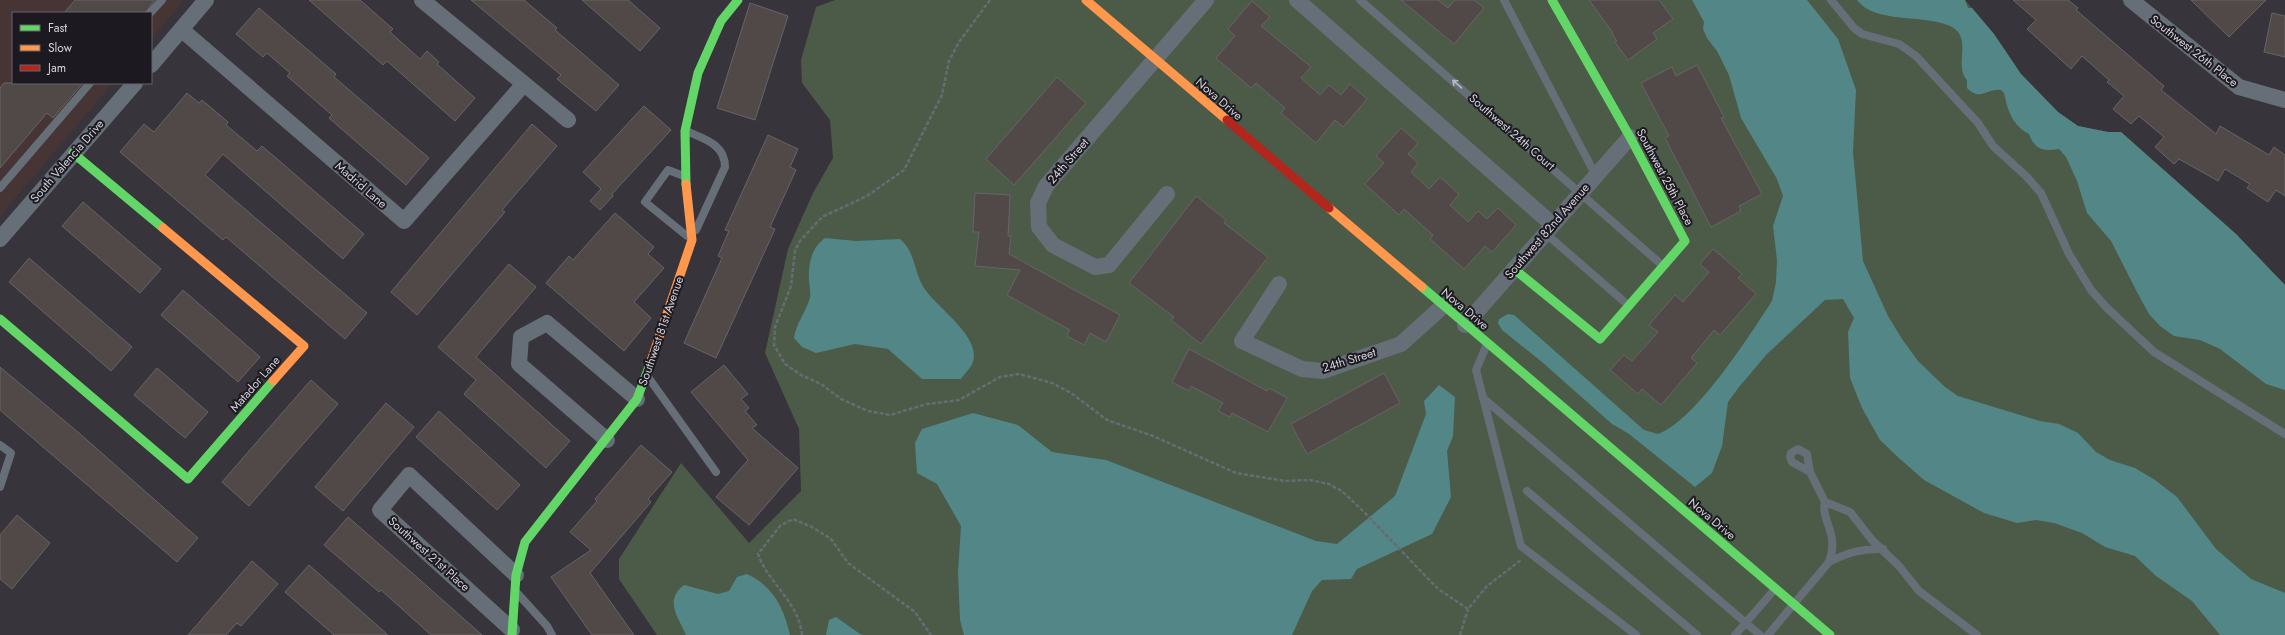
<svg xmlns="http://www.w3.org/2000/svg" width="2285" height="635" viewBox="0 0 2285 635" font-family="Jost,sans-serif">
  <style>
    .commercial { fill: #473535 }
    .green { fill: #4c5b47 }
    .water { fill: #528687 }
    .building { fill: #514848; stroke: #686466 }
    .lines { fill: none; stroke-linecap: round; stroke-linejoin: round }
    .path { stroke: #676b72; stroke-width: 2.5; stroke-dasharray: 4 2; stroke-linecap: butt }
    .lane { stroke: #666e78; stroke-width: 8 }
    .street { stroke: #666e78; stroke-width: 16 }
    .fast { stroke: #63d668; stroke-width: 9 }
    .slow { stroke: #ff974d; stroke-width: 9 }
    .jam { stroke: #b3261e; stroke-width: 9 }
    .oneway { stroke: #b9b9c2 }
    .labels { text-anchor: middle; stroke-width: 4; stroke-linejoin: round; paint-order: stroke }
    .street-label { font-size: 12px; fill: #d5d2db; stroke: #1c1a20 }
  </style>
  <rect width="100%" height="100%" fill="#37343c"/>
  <path class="commercial" d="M0,0h184l-33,39v-26h-138v70h100l-113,133z"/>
  <path class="green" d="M835,0h1130l29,34 27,40 37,38 20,14 30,6h13l115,102 49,51v350h-1628l-38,-56v-20l62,-96 68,80 52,-52 -2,-62 -34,-76 23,-104 25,-56 20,-35 -3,-38 -28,-37 -1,-23 15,-53z"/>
  <path class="water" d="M1692,0h115l31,39 18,51 -3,62 10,109 25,55 14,23 16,22 27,26 13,9 82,25 19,3 19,9 18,19 14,8 25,8 20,12 22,17 39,52 35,30 34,14v42h-65l-28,-34 -36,-25 -21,-20 -30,-9 -23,-14 -28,-10 -18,-3 -19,3 -33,-10 -60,-33 -24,-21 -20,-19 -18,-32 -12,-30 -2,-46 6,-14 -11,-19 -18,1 -58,54 -28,33 -11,15 -6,44 -10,27 -17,14 -66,-53 -17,-10 -70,-62 -40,-32 -4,-7 1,-4 9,-5 6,1 130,115 14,4c37,-13 92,-99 114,-133l4,-19 1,-22 -4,-34 10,-30 -6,-17 -36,-61 -12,-43 -12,-24 -10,-13 -4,-9 1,-7z
    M1857,0h108l3,8h4l22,26 27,40 37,38 20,14 30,6h13l115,102 49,51v105l-19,-6 -46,-35 -20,-9 -26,-4 -14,-10 -11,-12 -11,-20 -27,-53 -24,-28 -10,-32 -11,-24 -7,-8c-15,3 -25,0 -30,-15 -17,-9 -21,-23 -25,-41l-3,-3c-15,-2 -20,12 -34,-2v-8c-14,-15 7,-43 -17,-54 -26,-12 -76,-2 -93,-26z
    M825,238l31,3 44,-2c15,12 14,33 24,49 12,19 57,48 49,74 -2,6 -8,11 -12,17h-39l-34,-30 -33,-5 -39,9 -14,-6 -8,-9c2,-15 12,-26 16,-40 1,-6 -1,-13 -1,-19 -1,-15 3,-32 16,-41z
    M1439,385l16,12 -2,39 -6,15 4,46 -19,37 -75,35 -6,10 -29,1 -10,11 -20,44h-328l-4,-15 -2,-48 3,-46 -24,-42 -20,-11 -2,-30 7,-14 51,-16 45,12 34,27 54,8 210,81 21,3 58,-48 31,-82 -2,-13z
    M747,574c26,12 37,34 43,61h-104c-8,-18 -22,-35 -2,-50l34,9 11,-3 8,-14z
    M836,617l24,17 3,1h-37l3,-15z"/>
  <path class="building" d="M75,0h80l-10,13h-81z
    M309,0h51l33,29 -3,3 30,27 7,-8 12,11 -2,2 38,34 -20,23 -68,-60 -4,4z
    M471,0h53l33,28 -2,2 64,55 -23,26 -39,-32 4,-4z
    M582,0h46l32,28 -20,23z
    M1401,0h37l10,8 7,-8h19l10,8 -30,36z
    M1589,0h70l14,19 -20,14 4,6 -29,21 -13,-18 2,-1 -5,-7 1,-1z
    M2013,0h55l10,8 -2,2 88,76 -3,4 55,44 4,-8 49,29 5,-8 11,8v41l-9,-6 -8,12 -21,-14 3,-4 -25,-15 -7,12 -39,-22 -5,5 -19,-17 9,-10 -25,-21 -8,8 -18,-15 11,-13 -17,-14 2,-2 -27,-24 -11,13 -44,-40 9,-9z
    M2191,0h75l-37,37z
    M1252,1l18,16 -9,9 50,41 -10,11 19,17 9,-10 12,10 9,-11 17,15 -24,28 -8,-7 -19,23 -35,-30 4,-5 -29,-25 -5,5 -35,-30 19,-22 -7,-7z
    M750,3l38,13 -33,104 -38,-12z
    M259,8l77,66 -2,3 95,81 -23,27 -77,-67 3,-3 -45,-39 3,-3 -23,-20 -4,4 -27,-23z
    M2272,13l13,3v41l-21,-5z
    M1697,65l27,52 -3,1 41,76 -23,12 2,5 -30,16 -46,-89 4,-2 -28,-53 31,-16 4,9z
    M1057,77l29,26 -72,82 -28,-26z
    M4,83h79l-30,35 -6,-5 -47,55v-80z
    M187,93l12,10 3,-3 26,22 -2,3 31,26 5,-5 102,88 -21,25 -120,-105 -18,21 162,138 -22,26 -119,-102 -3,3 -103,-88 24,-28 10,8z
    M644,106l27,24 -59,64 1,2 -13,14 -10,-9 11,-12 -18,-17z
    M532,124l25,22 -55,64 3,2 -88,103 -26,-23z
    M1401,128l17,15 -10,11 10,9 -7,9 18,17 11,-12 19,17 -9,11 18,17 10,-11 9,8 11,-11 18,17 -24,27 -7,-6 -21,23 -34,-30 3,-4 -29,-26 -5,6 -34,-31 19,-21 -8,-7z
    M768,135l30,14 -8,18 6,3 -26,57 5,2 -59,129 -32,-15 38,-85 -4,-2 11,-25 -4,-1z
    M975,193l35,2 -2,41h3l-2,18 111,61 -14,27 -16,-9 -6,12 -17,-9 3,-6 -63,-35 13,-25 -45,-4 4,-34h-6z
    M1196,196l30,24 -2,3 44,34 -67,87 -30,-24 3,-3 -45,-34z
    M83,202l78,67 -21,24 -78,-67z
    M615,213l39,34 -6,7 16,14 -30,34 17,16 -27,33 -78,-68 23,-27 4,4z
    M1713,249l29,25 -4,4 18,16 -36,41 -6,-5 -23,28 6,5 -36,42 -19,-16 -4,5 -28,-24 14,-15 8,6 26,-29 -9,-7 26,-30 8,7 26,-30 -9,-8z
    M29,258l103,89 -21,24 -102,-89z
    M509,264l27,23 -60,70 94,84 -24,27 -82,-74 12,-14 -38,-33z
    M183,290l77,67 -22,25 -77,-67z
    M1189,349l78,42 2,-3 18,10 -19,34 -36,-19 -2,4 -12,-6 5,-8 -32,-17 -2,5 -17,-9z
    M724,365l24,29 -7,5 8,9 -4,3 12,14 -5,3 46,40 -49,57 -33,-28 32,-37 -57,-68z
    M0,367l79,66 119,105 -21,24 -177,-152z
    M157,368l51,44 -23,26 -51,-43z
    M1384,373l16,30 -93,51 -16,-30z
    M311,380l27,24 -89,102 -27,-24z
    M386,403l28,24 -71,84 -28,-24z
    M439,411l81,74 -23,25 -81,-73z
    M641,445l31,27 -24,27 3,3 -61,71 44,62h-42l-41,-58 40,-27 -21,-18 27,-31 -2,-2z
    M17,515l33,28 -38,46 -12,-10v-44z
    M348,517l63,55 71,63h-51l-50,-45 -2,2 -55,-47z
    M252,561l26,23 -37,42 -4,-3 -11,12h-38z
    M309,565l79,70h-54l-49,-43z"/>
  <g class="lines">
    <path class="path" d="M990,0l-31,42 -10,19 -7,34 -38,75 -37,26 -45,21 -22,24 -5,10 -4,35 -16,41 -1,18 11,19 16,11 20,9 20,15 27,12 22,4 37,-11 32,-4 41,-23 19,-3 33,9 19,10 36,27 46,16 83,37 49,8 25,-1 19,4 13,7 22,21 73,76 31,21 19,-23 34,-26
      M802,635c-3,-33 -34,-52 -44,-81l22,-28 13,-7 19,8 19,12 17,24 67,49 16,23
      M1460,635l8,-26"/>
    <path class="lane" d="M1360,0l303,266
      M1504,0l92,176
      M1831,0l23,28 8,6 37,10 17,12 62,67 15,23 33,30 15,17 28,61 22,36 15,17 48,45 131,82
      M150,13l12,-13
      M686,131c18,8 39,13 39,36l-29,63
      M684,176l-16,-6 -23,32 42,34
      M0,188l90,-105
      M1545,233l83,72
      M1487,344l-11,26 45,176 115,89
      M648,377l68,95
      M1483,398l277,237
      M0,445l11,8 -11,34
      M1810,472l-18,-10 -2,-5 1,-4 7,-4 9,5 3,18 15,30 25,10 22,28 27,26 20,25 58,44
      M1527,491l170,144
      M1829,562c18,-9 33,-14 54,-13
      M518,594l29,32 5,9
      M1735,635l40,-46
      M1768,635l61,-73c11,-29 -9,-42 -4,-60"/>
    <path class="street" d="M422,0l146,120
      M1297,0l256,225
      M2131,0l108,87 46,13
      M182,30l222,191 119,-136
      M151,65l55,-65
      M1167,194l-58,71 -14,2 -42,-22 -14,-18 -1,-24 8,-17 160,-186
      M0,239l135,-156
      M1279,284l-37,57 60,28 21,2 78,-27 42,-38
      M1465,325l165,-188
      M607,440l-88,-76 2,-27 26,-14 90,76
      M512,630l-132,-120 29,-35 107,100"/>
    <path class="fast" d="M73,153l90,75
      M686,184l-1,-53 13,-58 23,-52 17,-21
      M1514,269l86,70 85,-98 -55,-104 -78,-137
      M1422,287l408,348
      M0,319l188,160 85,-98
      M512,635l4,-60 9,-33 112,-143 13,-35"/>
    <path class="slow" d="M1086,0l141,120
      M1329,208l93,79
      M163,228l141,118 -31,35
      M650,364l42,-124 -6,-56"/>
    <path class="jam" d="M1227,120l102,88"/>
  </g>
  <defs><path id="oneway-shaft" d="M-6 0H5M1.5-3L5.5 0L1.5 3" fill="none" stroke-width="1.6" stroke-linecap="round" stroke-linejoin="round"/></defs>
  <use class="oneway" href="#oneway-shaft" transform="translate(1457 84) rotate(-139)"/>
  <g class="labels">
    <g class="street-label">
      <text transform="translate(2194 51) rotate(38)" y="4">Southwest 26th Place</text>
      <text transform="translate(1219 99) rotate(41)" y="4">Nova Drive</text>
      <text transform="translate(1512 132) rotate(41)" y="4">Southwest 24th Court</text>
      <text transform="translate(67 161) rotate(-49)" y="4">South Valencia Drive</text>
      <text transform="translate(1068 161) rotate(-49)" y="4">24th Street</text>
      <text transform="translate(1665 177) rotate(62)" y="4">Southwest 25th Place</text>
      <text transform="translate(361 185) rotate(41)" y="4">Madrid Lane</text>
      <text transform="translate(1547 231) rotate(-49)" y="4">Southwest 82nd Avenue</text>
      <text transform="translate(1465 309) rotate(40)" y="4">Nova Drive</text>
      <text transform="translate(661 331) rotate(-71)" y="4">Southwest 81st Avenue</text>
      <text transform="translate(1349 360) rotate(-17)" y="4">24th Street</text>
      <text transform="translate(255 384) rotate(-49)" y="4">Matador Lane</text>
      <text transform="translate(1712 519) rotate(40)" y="4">Nova Drive</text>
      <text transform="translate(429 554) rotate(42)" y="4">Southwest 21st Place</text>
    </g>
  </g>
  <rect x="12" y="12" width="140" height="72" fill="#1c1a20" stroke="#66646b"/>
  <rect x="20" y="25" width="20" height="6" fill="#63d668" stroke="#66646b"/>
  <text x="48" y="32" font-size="12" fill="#d5d2db">Fast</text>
  <rect x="20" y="45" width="20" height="6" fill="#ff974d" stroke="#66646b"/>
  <text x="48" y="52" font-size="12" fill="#d5d2db">Slow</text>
  <rect x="20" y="65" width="20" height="6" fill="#b3261e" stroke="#66646b"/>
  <text x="48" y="72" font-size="12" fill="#d5d2db">Jam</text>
</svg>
